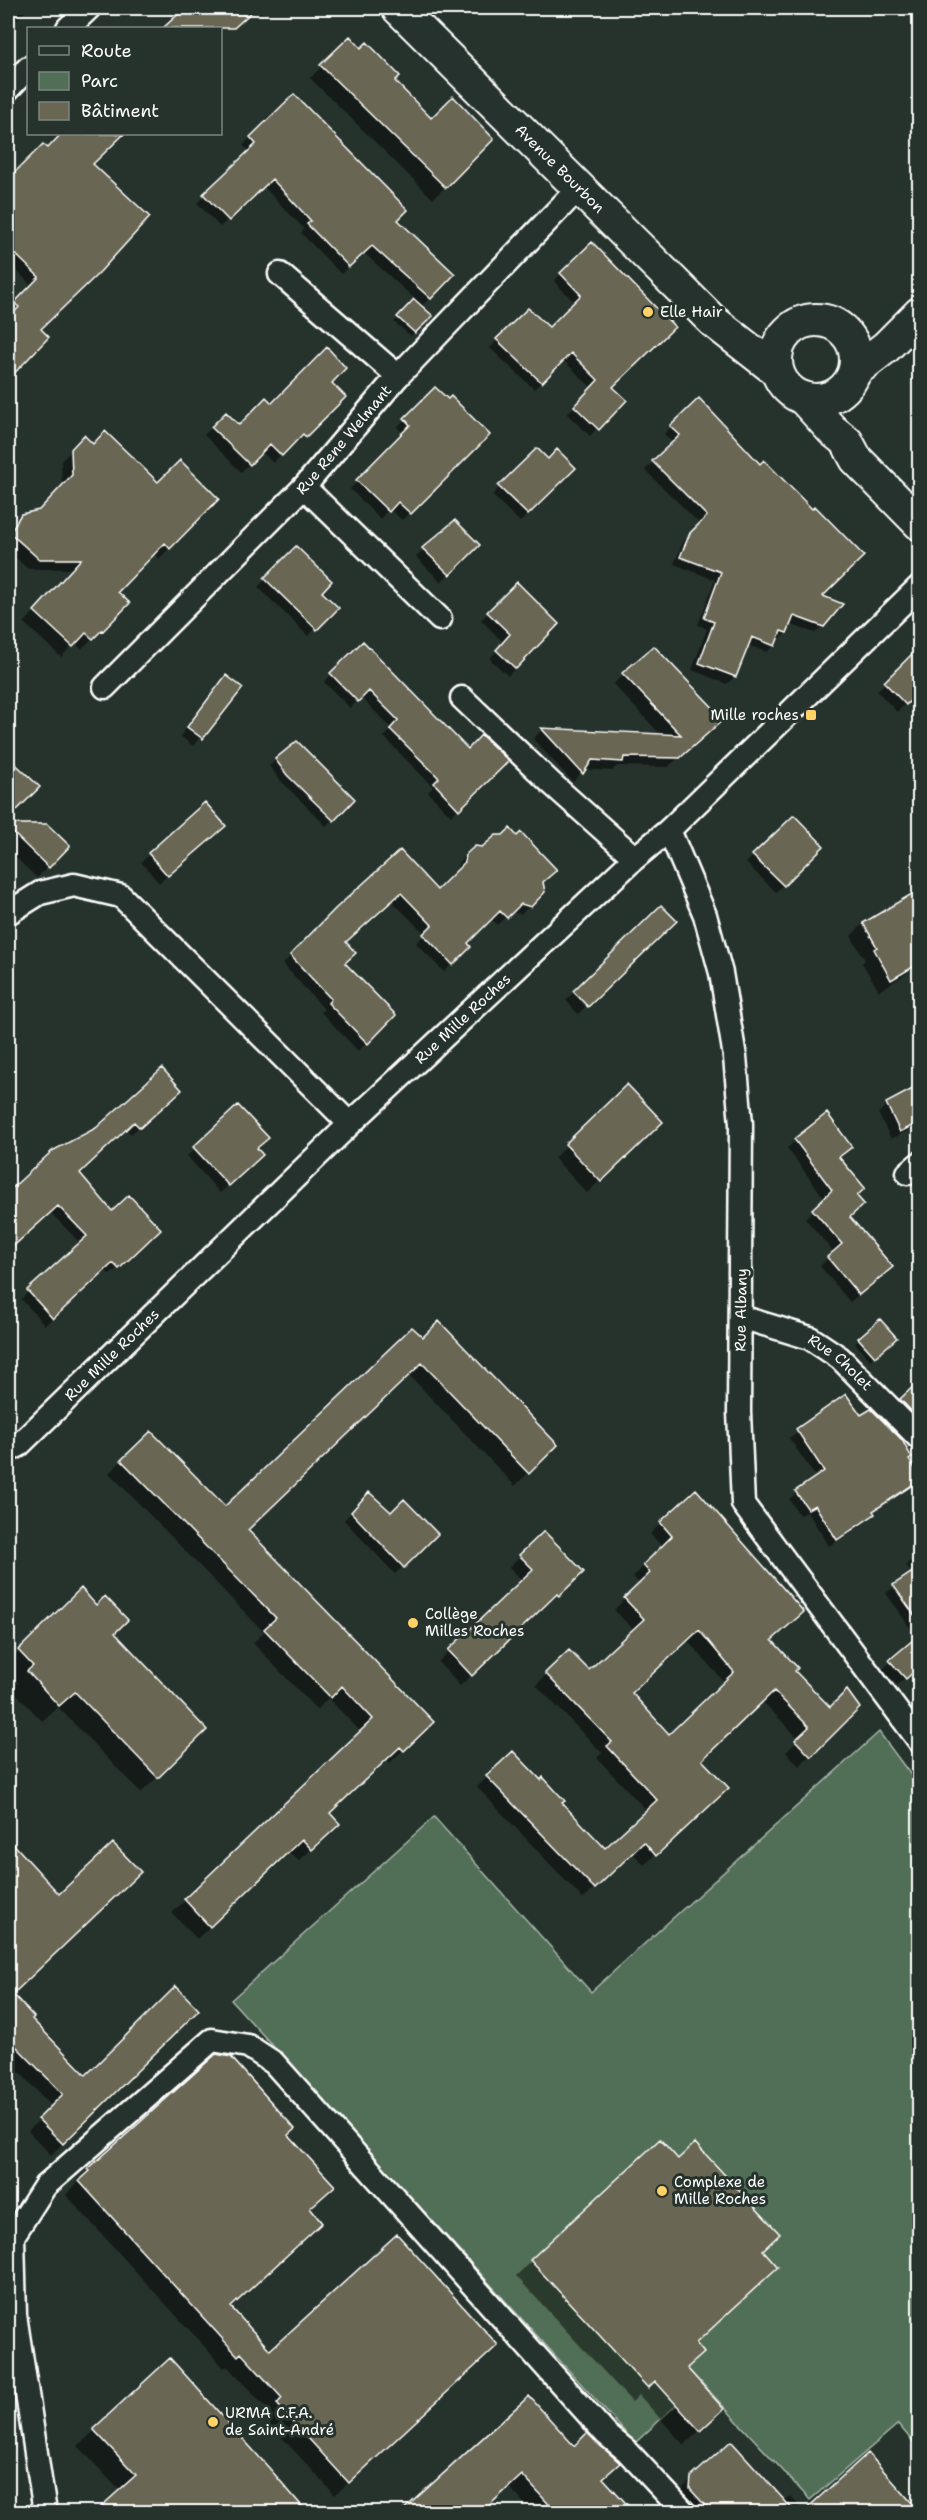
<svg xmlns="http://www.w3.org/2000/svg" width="927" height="2520" viewBox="0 0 927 2520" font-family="'Shantell Sans',sans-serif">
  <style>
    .green { fill: #516e56; stroke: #a8b6aa; stroke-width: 1.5 }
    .shadow { fill: #0007; fill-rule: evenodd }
    .building { fill: #696652; stroke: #fff; stroke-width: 1.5; fill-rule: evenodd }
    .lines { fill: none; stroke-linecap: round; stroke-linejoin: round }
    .street-casing { stroke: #fff; stroke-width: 27 }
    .secondary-casing { stroke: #fff; stroke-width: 36 }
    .street { stroke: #26332d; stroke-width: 22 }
    .secondary { stroke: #26332d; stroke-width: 32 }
    .poi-dot { fill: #ffd166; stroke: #26332d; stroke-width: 2 }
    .labels { text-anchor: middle; stroke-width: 6; stroke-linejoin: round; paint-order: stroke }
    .street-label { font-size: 15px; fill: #fff; stroke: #26332d }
    .poi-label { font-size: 15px; fill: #fff; stroke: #26332d; text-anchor: start }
  </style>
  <rect width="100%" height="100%" fill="#26332d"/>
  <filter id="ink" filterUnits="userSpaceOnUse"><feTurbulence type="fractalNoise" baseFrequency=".0167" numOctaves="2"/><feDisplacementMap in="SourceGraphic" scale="12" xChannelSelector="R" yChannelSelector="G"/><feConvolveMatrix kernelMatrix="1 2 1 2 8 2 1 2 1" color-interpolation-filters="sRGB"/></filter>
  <g filter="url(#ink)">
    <path class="green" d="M879,1732l40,54v663l-21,-25 -88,76 -109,-118 -66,61 -404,-443 203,-183 157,175z"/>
    <path class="shadow" d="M8,8l19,1 -19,20z
      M187,8h67l-16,15 -6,-8 -14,13h-53z
      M255,8h11l-6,5z
      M350,38l81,82 61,19 -59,60 -123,-121z
      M294,96l102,124 57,54 -32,33 10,9 -20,20 -17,-14 22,-22 -53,-48 -22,22 -40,-41 3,-4 -41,-43 -43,41 -23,-24 53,-51 -7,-7z
      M63,134h59l-31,30 -52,165 8,8 -39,41v-57l4,-5 -4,-4 24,-26 -24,-24v-81l35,-35 5,3z
      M592,244l19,144 13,12 -34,36 -23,-22 25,-26 -29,-28 -29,29 -44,-41 38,-38 21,19 26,-26 -21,-22z
      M330,383l14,14 -47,46 -3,-3 -21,23 -12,-12 -20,21 -37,-37 22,-21 13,13 33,-22z
      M435,389l53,46 -86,85 -13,-11 -9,10 -30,-30 54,-55 -7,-7z
      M699,400l121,197 2,29 -7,7 -26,-9 -3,9 -7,7 -3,-1 -2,6 -7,7 -20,-7 -13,32 -7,7 -35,-14 15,-41 -9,-4 17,-45 -41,-16 9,-22 17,-18 -55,-54 28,-27 -9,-9z
      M92,446l66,38 59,15 -58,60 -6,-7 -37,40 -14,38 -21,19 -6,-6 -14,14 -37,-34 49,-54h-45l-20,-18v-19l14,-17 17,-4 23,-24 -1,-26 13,-13z
      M537,450l11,11 26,7 -54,54 -28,-27z
      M455,522l23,23 -37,37 -25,-25z
      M296,548l24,44 16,16 -28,28 -50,-49z
      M517,584l39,40 -48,52 -18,-17 13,-17 -22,-22z
      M363,643l105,108 39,10 -56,55 -23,-24 5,-5 -49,-50 8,-8 -31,-32 -11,11 -26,-26z
      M654,648l58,81 -44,38 -51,-1 -5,5 -28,-2 -11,13 -40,-43 9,-9 120,6 -49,-52z
      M920,648v41l-23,23 -20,-21z
      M226,677l14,11 -47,58 -13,-10z
      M8,758l30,29 -30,30z
      M276,760l77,39 -27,27 -45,-45 -12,-15z
      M205,805l10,29 -56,49 -18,-21z
      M794,817l28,29 -46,46 -30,-29z
      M8,825l38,1 2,41 -11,11 -29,-28z
      M400,852l37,40 20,-20 1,-9 9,-8 75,27 2,10 -23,22 -10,-2 -14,13 -6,-7 -25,25 3,4 -25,25 -28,-29 9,-9 -34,-34 -47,43v20l50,52 -36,36 -37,-39 3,-3 -41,-45 53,-54z
      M920,890v75l-41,26 -17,-28 3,-3 -14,-24 12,-12z
      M661,908l13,13 -96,93 -12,-14z
      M627,1086l22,48 -62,59 -33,-35z
      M916,1089l4,7v29l-29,14 -13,-26 9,-8z
      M173,1097l-42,37 -6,-6 -47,45 34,40 47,16 -49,46 -6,-6 -59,56 -24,-26 60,-55 -31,-32 -42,38v-51l15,-13z
      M238,1108l18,41 -3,14 -33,30 -33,-37z
      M827,1115l11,43 17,38 -6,21 34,58 -33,27 -30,-36 14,-13 -29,-35 20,-19 -38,-51z
      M880,1322l15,16 -25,22 -15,-17z
      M412,1329l144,116 -41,41 -106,-111 -163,155 185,192 -41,41 -4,-5 -58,56 10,10 -39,37 -11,-10 -91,88 -25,-26 189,-181 -33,-34 -11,12 -64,-67 11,-11 -155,-159 42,-40 74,75z
      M920,1382v32l-13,12 -16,-16z
      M846,1396l15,22 39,23 20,29v10l-48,33 1,1 -7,8 -37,24 -22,-35 -7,5 -11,-17 27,-22 -27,-39z
      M696,1491l74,150 23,30 37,38 28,-1 -59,58 -13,-14 13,-13 -37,-38 -61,59 15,39 -72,66 -12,-13 -49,47 -106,-112 36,-34 92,97 42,-39 -50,-53 5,-5 -66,-68 33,-33 20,20 45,-42 -20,-20 26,-26 -7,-7 30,-30 -13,-13zM687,1640l38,43 -56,53 -39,-42z
      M369,1494l22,20 45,20 -41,40 -51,-54z
      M544,1533l38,39 -122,114 -22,-24 85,-81 -14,-14z
      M920,1553v112l-23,20 -14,-16 34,-31 -31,-45 26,-19 -6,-9z
      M81,1590l108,156 -48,47 -83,-86 -16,14 -30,-32 6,-6 -10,-11v-10z
      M8,1840l51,56 -48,98 18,25 57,58 111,-67 -146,145 -23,-24 24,-24 -44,-47z
      M217,2056l70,79 21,74 -78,99 40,44 213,6 -148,137 -71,-77 6,-6 -43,-46 -3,2 -158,-173 23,-25z
      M761,2251l-67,93 -8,25 21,55 -23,21 -45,-50 -7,7 -116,-126 15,-15z
      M170,2360l134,152h-207l23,-21 -42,-45z
      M528,2398l104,114h-100l-23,-25 -28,25h-78z
      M868,2456l47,52 -5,4h-104z
      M692,2479l91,23 7,-6 15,16h-114l-11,-12 1,-10z"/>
    <path class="building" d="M185,8h71l-22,20h-71z
      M350,36l11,12 6,-6 33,34 -5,5 36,37 22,-22 41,43 -48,49 -126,-123z
      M294,94l114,116 -10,10 57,54 -24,25 -59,-53 -23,21 -42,-43 4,-3 -39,-42 -43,42 -26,-27 53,-50 -6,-7z
      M61,134h63l-31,30 57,53 -51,56 -58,56 8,8 -41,43v-61l11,-12 -5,-4 25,-26 -31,-30v-68l35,-35 5,4z
      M592,242l83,85 -62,60 14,13 -28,30 -25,-24 24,-26 -27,-27 -29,30 -46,-44 32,-31 21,19 32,-32 -21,-22z
      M414,299l19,17 -18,17 -18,-16z
      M327,347l19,21 -14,15 14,14 -40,40 -3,-3 -21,22 -12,-12 -20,21 -39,-38 15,-15 13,13 27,-28 6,6z
      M435,387l13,12 3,-3 39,39 -79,79 -13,-12 -9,10 -33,-32 54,-55 -6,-7z
      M699,398l61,66 4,-4 48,49 3,-3 49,50 -41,40 20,8 -19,23 -30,-11 -7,17 -6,-2 -6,15 -23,-9 -16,40 -37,-14 15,-41 -10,-4 17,-46 -41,-15 10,-24 17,-17 -55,-55 28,-26 -10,-9z
      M105,431l53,51 22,-22 39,39 -49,50 -5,-6 -47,49 12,11 -27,28 -1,-1 -9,9 -7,-6 -13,14 -39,-36 47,-52h-42l-29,-26 11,-19 18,-4 33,-35 -1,-26 13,-14 9,9z
      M537,448l11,11 9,-10 19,19 -48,47 -30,-29z
      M455,520l25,25 -30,30 -28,-27z
      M296,546l36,35 -10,11 17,16 -22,22 -53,-52z
      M517,582l42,42 -43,45 -20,-19 14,-16 -23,-22z
      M363,641l105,108 13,-14 28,26 -50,49 -25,-27 5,-5 -49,-49 8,-9 -29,-29 -11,11 -28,-29z
      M654,646l70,73 -44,39 -56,-1 -1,5 -31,-2 -9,14 -42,-46 140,7 -59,-62z
      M920,646v45l-14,14 -22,-23z
      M226,675l17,13 -40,51 -16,-12z
      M297,741l58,58 -21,22 -47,-46 -12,-16z
      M8,757l32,30 -32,32z
      M205,802l21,24 -58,50 -20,-23z
      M794,815l30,31 -40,40 -32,-31z
      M8,824h39l23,22 -21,22 -41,-40z
      M510,828l7,8 4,-4 36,38 -14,12 2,10 -14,15 -10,-3 -14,14 -7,-7 -32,32 3,4 -18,18 -30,-31 9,-9 -31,-32 -55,49 10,11 -11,10 51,52 -28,29 -40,-41 3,-4 -41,-44 45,-46 65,-59 37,40 28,-28 1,-8 9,-8 7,1 14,-12h7z
      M920,889v74l-29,17 -17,-31 3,-2 -14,-24z
      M661,905l16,16 -89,86 -15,-16z
      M162,1068l20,22 -42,38 -6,-6 -54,51 32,38 17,-16 32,34 -42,40 -6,-6 -60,56 -26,-29 60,-54 -29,-30 -50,45v-59l44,-41 44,-23z
      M627,1084l36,38 -62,60 -36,-38z
      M920,1085v37l-20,10 -14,-29z
      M238,1105l31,33 -12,10 6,7 -34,31 -36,-39z
      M827,1113l25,34 -13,10 26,31 -8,8 7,8 -14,13 43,50 -34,28 -32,-38 15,-13 -30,-35 20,-19 -38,-51z
      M880,1319l17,19 -22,19 -17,-19z
      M439,1321l119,124 -29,29 -107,-111 -174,167 186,192 -30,29 -4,-4 -70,66 10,11 -28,26 -10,-11 -92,88 -26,-28 189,-180 -31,-33 -11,12 -67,-69 12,-11 -155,-158 30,-29 74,75 187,-179 11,10z
      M920,1380v35l-3,2 -17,-18z
      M846,1394l15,21 10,-6 31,31 10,18 -3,2 11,15v5l-47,31 2,3 -38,26 -22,-35 -7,4 -13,-18 29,-20 -28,-42z
      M696,1489l108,123 -32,28 26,28 -3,3 35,36 17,-17 13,18 -49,49 -16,-17 14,-13 -35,-36 -72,69 27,28 -73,68 -12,-14 -49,47 -109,-113 27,-25 28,29 2,-3 22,24 -3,2 43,45 52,-48 -50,-54 5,-4 -67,-69 24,-23 20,20 55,-51 -20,-21 26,-25 -7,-8 29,-29 -12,-14zM699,1630l35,42 -65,62 -37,-41z
      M369,1492l22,20 13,-13 34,35 -34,34 -53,-56z
      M544,1531l40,41 -25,24 -2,-2 -85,82 -24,-26 85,-81 -14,-14z
      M920,1567v56l-27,-38z
      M81,1588l15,17 9,-9 23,24 -13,13 92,97 -49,48 -83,-86 -16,14 -32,-35 6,-5 -15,-16z
      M920,1634v32l-14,13 -17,-19z
      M8,1838l51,56 54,-51 28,29 -128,122 21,23 -2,2 54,56 90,-89 23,24 -136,134 -25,-25 25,-25 -53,-54 -2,2z
      M216,2054l15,3 64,72 -7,6 47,51 -25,22 12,15 -91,84 39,43 127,-116 101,111 -149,138 -72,-79 5,-6 -41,-45 -3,3 -159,-175 11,-10 -2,-2z
      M660,2139l18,20 17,-16 85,91 -17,16 15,17 -82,76 8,10 -17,15 37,41 -24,22 -45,-50 -7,7 -118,-128z
      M170,2358l100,111 37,43h-212l41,-37 -43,-46z
      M529,2396l45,50 13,-13 33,30 -17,15 31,34h-78l-34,-37 -40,37h-81z
      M731,2441l64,71h-84l-21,-23 1,-12z
      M868,2453l52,59h-117z"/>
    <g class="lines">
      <g class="street-casing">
        <g id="street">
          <path d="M68,28l21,-20"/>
          <path d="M8,89l20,-21"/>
          <path d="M280,274l118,102"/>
          <path d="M304,487l136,132"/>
          <path id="s1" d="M105,687l199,-200 94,-111 181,-188"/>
          <path d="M462,698l89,85 84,75"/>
          <path d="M669,830l36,85 16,58 14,84 6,67 -2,288 4,92 177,238"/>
          <path d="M8,913l32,-20 34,-8 47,11 229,228"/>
          <path d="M908,1173l12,-10"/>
          <path id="s2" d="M741,1317l69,21 30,20 80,81"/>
          <path id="s3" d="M8,1451l10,-5 332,-322 285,-266 34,-28 251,-244"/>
          <path d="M45,2512l-30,-197 -2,-79 32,-50 167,-146 36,6 26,17 332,371 21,17 57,61"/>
        </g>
      </g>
      <g class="secondary-casing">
        <g id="secondary">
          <path id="s4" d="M398,8l315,313 64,50"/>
          <circle cx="816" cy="360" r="40"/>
          <path d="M855,371l31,-24 34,-34"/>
          <path d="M803,398l29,32 15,12 9,17 64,65"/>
        </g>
      </g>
      <use href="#street" class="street"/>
      <use href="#secondary" class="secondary"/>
    </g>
  </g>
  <g class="poi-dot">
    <circle cx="648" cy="312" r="6"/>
    <rect x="805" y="709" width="12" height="12" rx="3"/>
    <circle cx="413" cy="1623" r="6"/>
    <circle cx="662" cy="2191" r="6"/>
    <circle cx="213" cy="2422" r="6"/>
  </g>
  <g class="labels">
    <g class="street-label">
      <text dy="5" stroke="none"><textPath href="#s4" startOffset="228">Avenue Bourbon</textPath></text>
      <text dy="5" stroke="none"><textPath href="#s1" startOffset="344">Rue Rene Welmant</textPath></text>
      <text dy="5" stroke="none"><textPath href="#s3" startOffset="628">Rue Mille Roches</textPath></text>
      <text transform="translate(741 1310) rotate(-89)" y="5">Rue Albany</text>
      <text dy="5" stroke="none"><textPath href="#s3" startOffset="142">Rue Mille Roches</textPath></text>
      <text dy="5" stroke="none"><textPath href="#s2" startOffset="111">Rue Cholet</textPath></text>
    </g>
    <g class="poi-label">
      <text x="660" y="317">Elle Hair</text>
      <text x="799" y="720" text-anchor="end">Mille roches</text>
      <text x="425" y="1619">Collège<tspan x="425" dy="17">Milles Roches</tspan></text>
      <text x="674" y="2187">Complexe de<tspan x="674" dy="17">Mille Roches</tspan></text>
      <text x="225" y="2418">URMA C.F.A.<tspan x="225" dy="17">de Saint-André</tspan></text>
    </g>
  </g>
  <rect width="927" height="2520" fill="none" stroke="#26332d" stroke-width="30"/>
  <rect x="15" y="15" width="897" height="2490" fill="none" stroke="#fff" stroke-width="2" filter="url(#ink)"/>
  <rect x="27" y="27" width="195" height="108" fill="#26332d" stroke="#7d8581" stroke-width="1.5"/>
  <rect x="39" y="46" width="30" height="9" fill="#26332d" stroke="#7d8581" stroke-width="1.5"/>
  <text x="81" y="57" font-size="18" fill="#ffffff">Route</text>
  <rect x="39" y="72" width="30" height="18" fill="#516e56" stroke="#7d8581" stroke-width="1.5"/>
  <text x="81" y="87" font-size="18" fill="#ffffff">Parc</text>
  <rect x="39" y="102" width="30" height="18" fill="#696652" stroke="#7d8581" stroke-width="1.5"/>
  <text x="81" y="117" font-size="18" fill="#ffffff">Bâtiment</text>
</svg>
